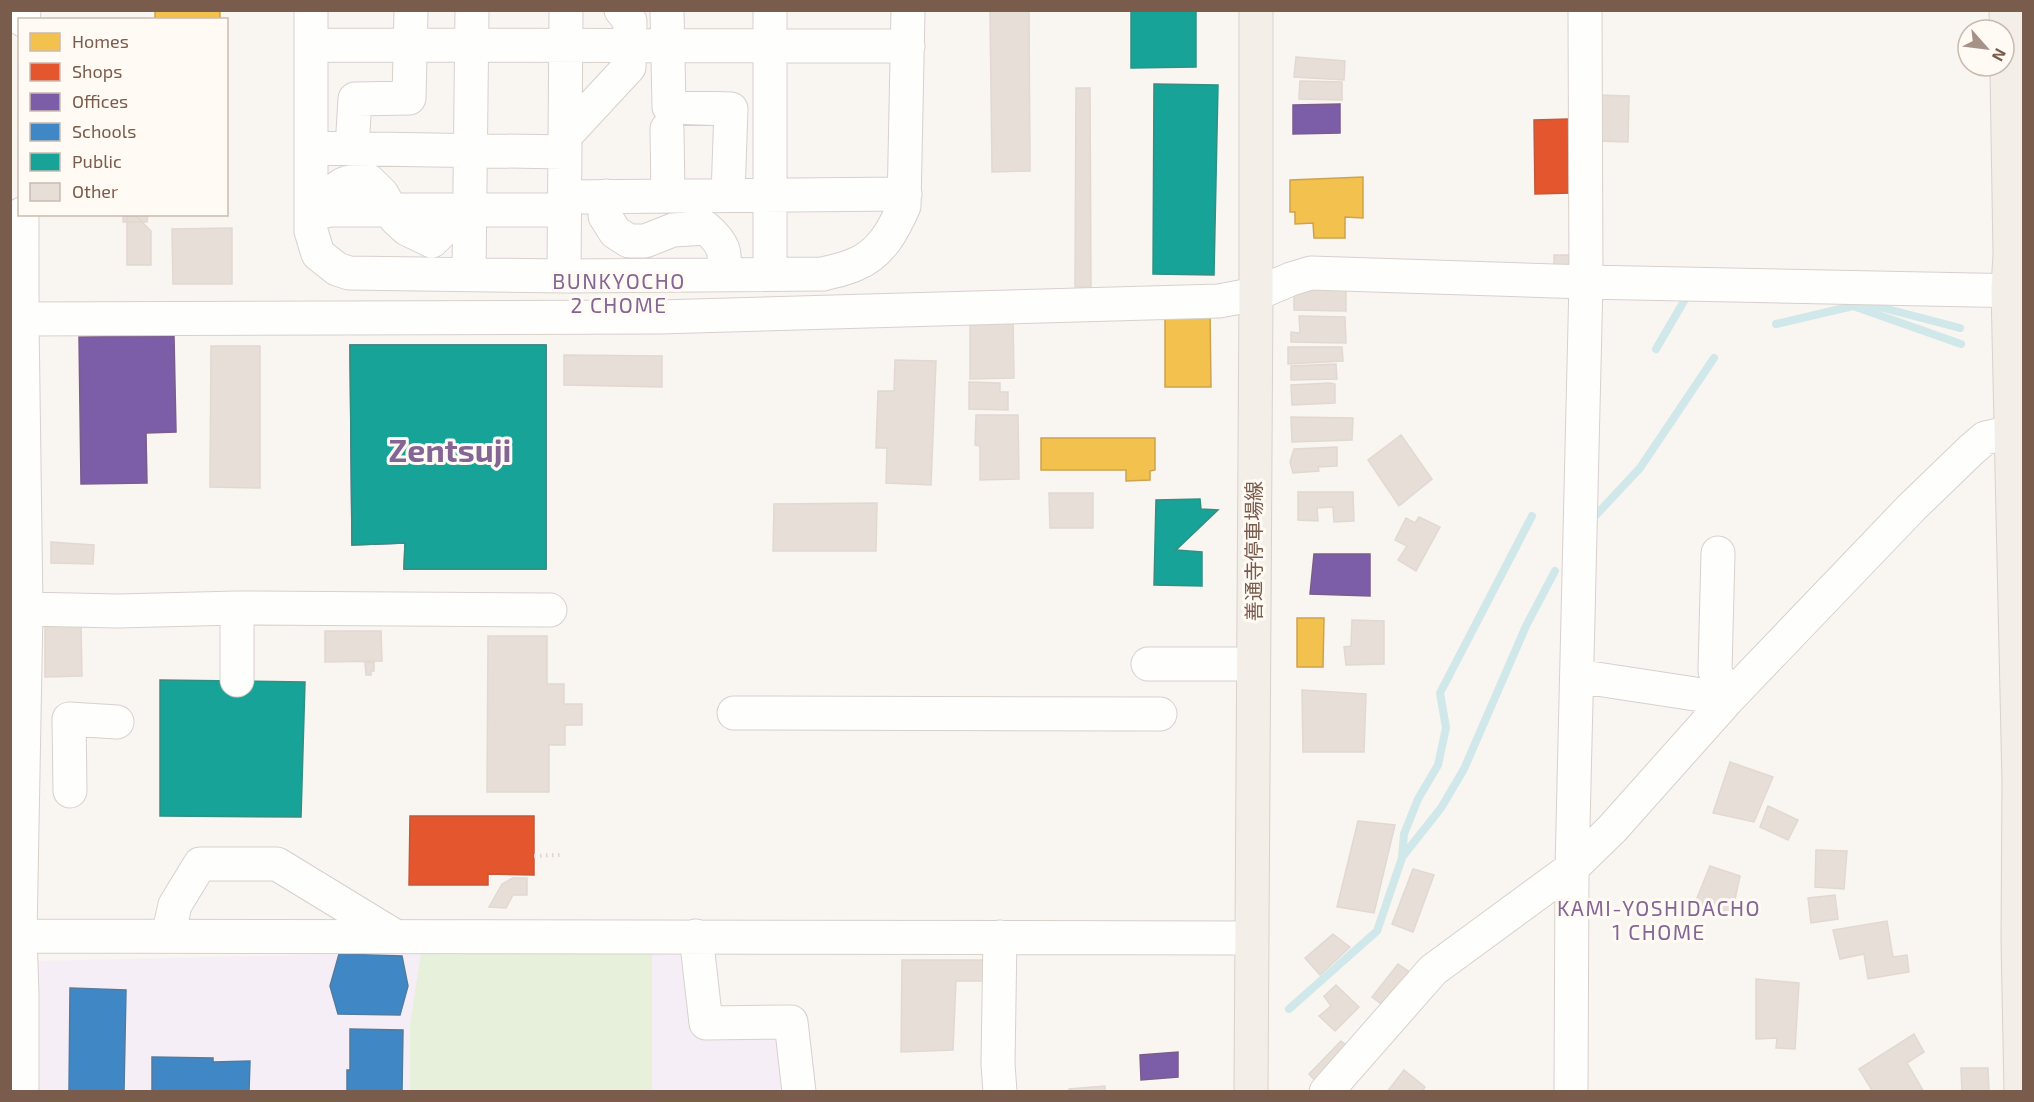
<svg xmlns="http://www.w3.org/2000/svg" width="2034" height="1102" viewBox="0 0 2034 1102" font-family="'Exo 2','Noto Sans JP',sans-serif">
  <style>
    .education { fill: #f6eef6 }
    .green { fill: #e7f0db }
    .homes { fill: #f2c14e; stroke: #cea34e; stroke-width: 1.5 }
    .shops { fill: #e4572e; stroke: #c45837; stroke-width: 1.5 }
    .offices { fill: #7b5ea7; stroke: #7b5d8c; stroke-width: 1.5 }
    .schools { fill: #3f88c5; stroke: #517ba1; stroke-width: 1.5 }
    .public { fill: #17a398; stroke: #358e82; stroke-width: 1.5 }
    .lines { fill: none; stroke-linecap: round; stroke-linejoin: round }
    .stream { stroke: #d0e8ea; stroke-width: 8 }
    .building { fill: #e6ded7; stroke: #e2d8d2; stroke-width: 1.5 }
    .minor-casing { stroke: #d7d1cb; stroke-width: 35 }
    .major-casing { stroke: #dad1cc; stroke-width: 35 }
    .path { stroke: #dcd5d0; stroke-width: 4; stroke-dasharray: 1.5 4.5; stroke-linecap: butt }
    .minor { stroke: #fefefd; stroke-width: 33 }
    .major { stroke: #f3eee8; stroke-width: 33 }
    .labels { text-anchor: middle; stroke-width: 6; stroke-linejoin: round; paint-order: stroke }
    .street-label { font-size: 20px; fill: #7a5c4d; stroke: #fffaf3 }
    .neighbourhood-label { font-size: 21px; letter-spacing: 1.5px; fill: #846695; stroke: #fffaf3 }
    .town-label { font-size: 32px; font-weight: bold; fill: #846695; stroke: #fffaf3 }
  </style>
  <rect width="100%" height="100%" fill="#f9f5f0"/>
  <path class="education" d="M690,952l12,78 82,-1 5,62h-751l-2,-130 303,-7z"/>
  <path class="green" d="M652,952v139l-242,1v-67l11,-72z"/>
  <path class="homes" d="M155,10h65v10h-65z
    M1363,177v41l-18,-1v21h-31l-1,-15 -18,1v-12h-5v-32z
    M1165,309h45l1,78h-46z
    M1041,438h114v32l-5,1v9l-24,1v-11h-85z
    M1297,618h27l-1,49h-26z"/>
  <path class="shops" d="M1569,119l2,74 -36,1 -1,-74z
    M410,816h124v59l-46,-1v11h-79z"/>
  <path class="offices" d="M1340,104v29l-47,1v-29z
    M174,336l2,96 -30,1 1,50 -66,1 -2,-147z
    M350,345h196v224h-142l1,-26 -53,2z
    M1314,554h56v42l-60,-2z
    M1178,1052v25l-37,3 -1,-25z"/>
  <path class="schools" d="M339,954l63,2 6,30 -8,29 -62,-1 -8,-28z
    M70,988l56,2 -2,102h-55z
    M350,1029l53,1 -1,62h-55v-22h3z
    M152,1057l61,1v4l37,-1 -1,31h-97z"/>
  <path class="public" d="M1131,10h65v57l-65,1z
    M1154,84l64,1 -4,190 -61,-1z
    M350,345h196v224h-142l1,-26 -53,2z
    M1200,499l1,10 17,1 -42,40 26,2v34l-48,-1 2,-85z
    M160,680l145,2 -4,135 -141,-1z"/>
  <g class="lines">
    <path class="stream" d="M1857,306l15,-1 88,23
      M1776,324l77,-18 108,38
      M1656,349l28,-48
      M1597,514l43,-46 74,-110
      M1403,856l38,-48 23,-39 62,-143 29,-55
      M1289,1009l88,-78 25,-73 2,-24 14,-35 20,-34 8,-37 -6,-35 92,-177"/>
  </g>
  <path class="building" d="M990,10h39l1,161 -38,1z
    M1296,57l49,4 -1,19 -50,-3z
    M1300,81l42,1v18l-43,-1z
    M1076,88h14l1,199h-16z
    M1598,95l31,1 -1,46 -31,-1z
    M123,214h25l-1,8h-24z
    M127,214h7l17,17v34h-24z
    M232,228v56h-59l-1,-55z
    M1554,255h23l-1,18h-22z
    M1294,286h52v25l-52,-1z
    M970,315h43l1,63 -44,1z
    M1299,316l46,1 1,26 -55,-1v-10l9,1z
    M211,346h49v142l-50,-1z
    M1288,347h54l1,14 -55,3z
    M564,355l98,1v31l-98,-2z
    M895,360l41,1 -5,124 -45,-2 1,-35h-11l2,-57h16z
    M1336,364l1,15 -46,1v-14z
    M969,382l31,1v9h8v18l-39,-1z
    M1330,383l5,1v19l-43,2 -1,-20z
    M976,415h42l1,64 -39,1v-34l-5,-1z
    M1291,417l62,1 -1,22 -60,2z
    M1401,435l31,44 -33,27 -31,-46z
    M1337,447v19l-19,1 1,4 -26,2 -3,-11 4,-13z
    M1298,492h55l1,29 -20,1 -1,-15 -16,1 1,13 -20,-1z
    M1049,493h44v35h-43z
    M877,503l-1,48h-103l1,-47z
    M1419,517l21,10 -24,44 -18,-11 9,-14 -12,-6 11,-22 9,5z
    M51,542l43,3 -1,19 -42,-1z
    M1352,620l32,1v43l-38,1 -2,-18 7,-1z
    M45,624h36l1,52 -37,1z
    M325,631h56l1,30 -57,1z
    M488,636h59v48h17v20h18v21h-17v20h-16v47h-62z
    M365,662h9v9h-3v4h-5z
    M1302,690l64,4 -2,58h-61z
    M1730,762l43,15 -19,45 -41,-9z
    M1768,806l30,14 -10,20 -28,-13z
    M1358,821l37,4 -21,88 -37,-6z
    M1816,850l31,1 -3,38 -29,-2z
    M1710,866l30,10 -8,37 -37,-10z
    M1413,869l21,6 -21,57 -21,-8z
    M513,878h14v17h-14l-7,13 -17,-1 13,-23z
    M1835,895l3,24 -27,4 -3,-25z
    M1887,921l6,36 14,-2 2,17 -41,7 -4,-25 -24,5 -7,-29z
    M1333,934l17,13 -30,28 -15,-17z
    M902,960h84v21h-30l-3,69 -52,2z
    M1398,964l13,9 -27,33 -12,-9z
    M1756,979l43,4 -4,66 -19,-1 1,-10 -21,1z
    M1336,985l23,22 -24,24 -16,-15 12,-10 -7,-10z
    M1914,1034l10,18 -17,11 17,29h-51l-14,-23z
    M1341,1041l7,5 -33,35 -6,-7z
    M1961,1068h27l1,24h-27z
    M1404,1070l21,17 -3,5h-35z
    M1105,1086v6h-36v-3z"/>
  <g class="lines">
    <g class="minor-casing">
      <path id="minor" d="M311,10v221l7,23 19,15 12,4 215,3 259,-2c11,-3 23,-5 33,-10 25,-10 38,-35 48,-58l4,-196
        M667,10l2,97 62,2 -3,86
        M23,20l1,-10
        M311,45l597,1
        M667,129l1,67
        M565,136l64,-69 1,-46 -9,-11
        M311,148l254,4
        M352,148l3,-49 54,-1 2,-88
        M606,196l-1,20 10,16 14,9h16l28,-11 33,-2c18,16 20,23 18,46
        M565,197l340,-3
        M311,210h253
        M326,211c9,-27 15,-30 43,-30l13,13 14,25 11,10 25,12 12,-12 8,-19
        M770,273v-263
        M469,274l3,-264
        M564,276l2,-266
        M22,319l637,-2 560,-16 37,-7 35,-15 20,-6 275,9 438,9
        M1718,553l-3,118 13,28
        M26,609l92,2 119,-3 313,2
        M1148,664h105
        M1577,676l151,23
        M237,680v-72
        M734,713l426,1
        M70,791l-1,-72 48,3
        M20,936l1231,2
        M168,936l7,-31 25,-41h77l118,72
        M696,936l10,87 85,-1 8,70
        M22,1092v-98l-2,-58 6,-327 -4,-290v-105
        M1000,1092l-2,-28 2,-127
        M1326,1092l107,-122 139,-102 40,-39 116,-130 184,-192 59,-57 14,-12 26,-6
        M1571,1092l1,-224 14,-586 -1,-272"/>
    </g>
    <g class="major-casing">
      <path id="major" d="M2006,10l4,244 -2,35 11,494 -1,157 3,152
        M1251,1092l5,-798v-284"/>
    </g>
    <path class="path" d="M534,856l26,-1"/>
    <use href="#minor" class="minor"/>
    <use href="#major" class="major"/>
  </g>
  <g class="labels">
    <g class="street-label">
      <text transform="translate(1254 551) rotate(-90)" y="7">善通寺停車場線</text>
    </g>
    <g class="neighbourhood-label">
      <text x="619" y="289">BUNKYOCHO<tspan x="619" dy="24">2 CHOME</tspan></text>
      <text x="1659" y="916">KAMI-YOSHIDACHO<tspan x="1659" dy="24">1 CHOME</tspan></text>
    </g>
    <g class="town-label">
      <text x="450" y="462">Zentsuji</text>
    </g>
  </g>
  <rect width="2034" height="1102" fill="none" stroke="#7a5c4d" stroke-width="24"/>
  <rect x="18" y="18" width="210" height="198" fill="#fffaf3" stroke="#cabbb1" stroke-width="1.5"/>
  <rect x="30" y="33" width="30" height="18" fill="#f2c14e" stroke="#cabbb1" stroke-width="1.5"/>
  <text x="72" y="48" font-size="18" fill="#7a5c4d">Homes</text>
  <rect x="30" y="63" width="30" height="18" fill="#e4572e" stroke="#cabbb1" stroke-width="1.5"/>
  <text x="72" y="78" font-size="18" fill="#7a5c4d">Shops</text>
  <rect x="30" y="93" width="30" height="18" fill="#7b5ea7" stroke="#cabbb1" stroke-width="1.5"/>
  <text x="72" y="108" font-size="18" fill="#7a5c4d">Offices</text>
  <rect x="30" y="123" width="30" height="18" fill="#3f88c5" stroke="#cabbb1" stroke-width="1.5"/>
  <text x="72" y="138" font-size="18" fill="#7a5c4d">Schools</text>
  <rect x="30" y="153" width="30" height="18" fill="#17a398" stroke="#cabbb1" stroke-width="1.5"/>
  <text x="72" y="168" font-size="18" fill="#7a5c4d">Public</text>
  <rect x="30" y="183" width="30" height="18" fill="#e6ded7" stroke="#cabbb1" stroke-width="1.5"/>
  <text x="72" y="198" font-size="18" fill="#7a5c4d">Other</text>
  <g transform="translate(1986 48) rotate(118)"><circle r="28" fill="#fffaf3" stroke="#cabbb1" stroke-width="1.5"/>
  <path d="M0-4.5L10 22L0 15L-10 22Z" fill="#a69286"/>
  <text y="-9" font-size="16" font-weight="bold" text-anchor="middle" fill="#7a5c4d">N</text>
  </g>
</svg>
